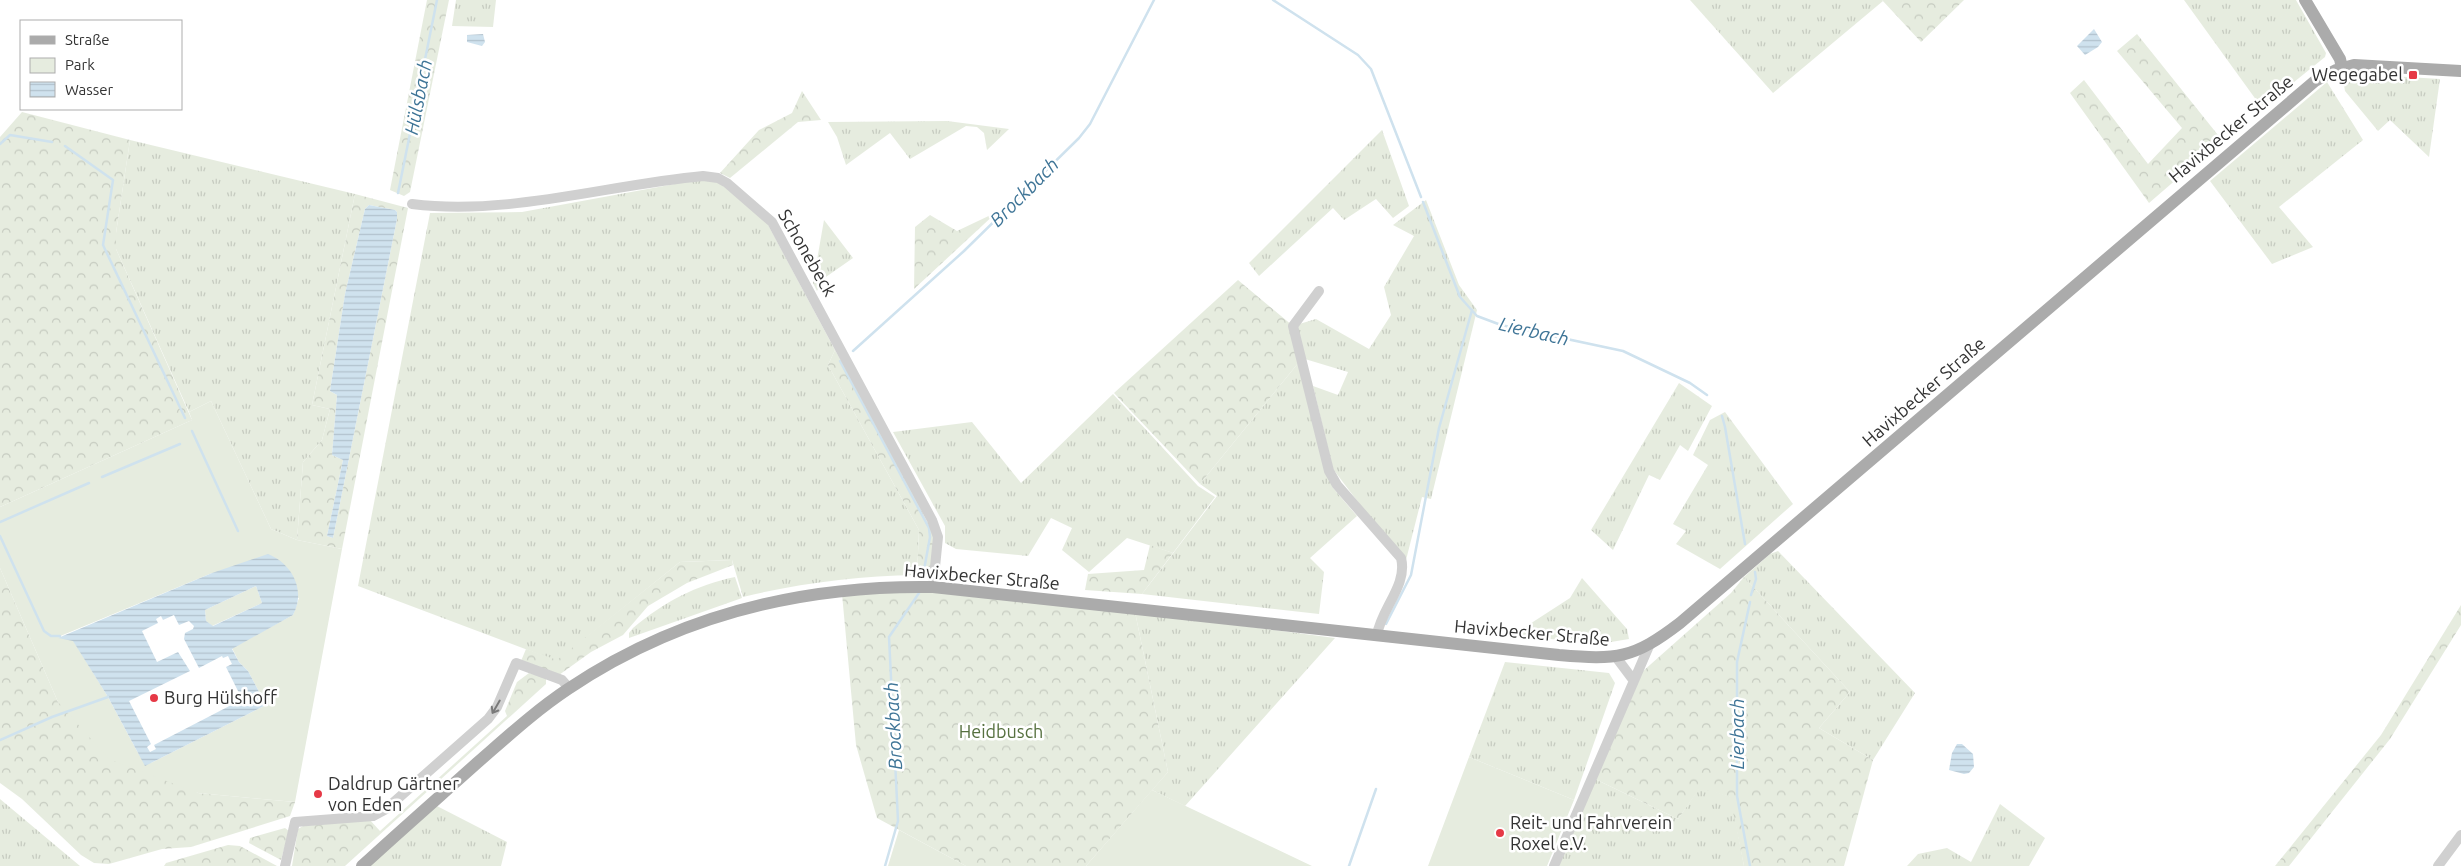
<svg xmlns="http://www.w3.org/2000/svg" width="2461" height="866" viewBox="0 0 2461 866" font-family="Ubuntu,sans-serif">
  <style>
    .grass { fill: url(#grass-tufts) }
    .forest { fill: url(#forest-crowns); fill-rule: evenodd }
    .park { fill: #e6ecdf; fill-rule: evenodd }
    .water { fill: url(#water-rules); fill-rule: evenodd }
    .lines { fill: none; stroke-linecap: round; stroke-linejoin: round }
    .stream { stroke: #cfe2ee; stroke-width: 2.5 }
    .minor { stroke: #d0d0d0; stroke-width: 10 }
    .major { stroke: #ababab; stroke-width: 12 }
    .oneway { stroke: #7a7a7a }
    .poi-dot { fill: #e63946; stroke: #fff; stroke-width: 2 }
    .labels { text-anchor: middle; stroke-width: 5; stroke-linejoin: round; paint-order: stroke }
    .poi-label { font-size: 18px; fill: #333; stroke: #fff; text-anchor: start }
    .street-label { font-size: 18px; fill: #333; stroke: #fff }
    .park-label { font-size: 18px; fill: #56703f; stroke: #fff }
    .water-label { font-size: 19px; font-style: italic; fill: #3f7597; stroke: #fff }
  </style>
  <defs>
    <pattern id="grass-tufts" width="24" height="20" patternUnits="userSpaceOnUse" patternTransform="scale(1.25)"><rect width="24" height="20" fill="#e6ecdf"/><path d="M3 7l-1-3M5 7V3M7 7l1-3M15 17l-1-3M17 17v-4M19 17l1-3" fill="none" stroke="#c6cbc0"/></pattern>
    <pattern id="forest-crowns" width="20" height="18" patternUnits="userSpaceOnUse" patternTransform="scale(1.25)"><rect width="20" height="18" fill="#e6ecdf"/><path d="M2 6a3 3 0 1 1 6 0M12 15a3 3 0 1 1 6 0" fill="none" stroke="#c6cbc0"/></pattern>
    <pattern id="water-rules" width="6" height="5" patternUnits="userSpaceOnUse" patternTransform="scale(1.25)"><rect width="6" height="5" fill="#cfe2ee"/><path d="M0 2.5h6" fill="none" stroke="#b2c2cd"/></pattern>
  </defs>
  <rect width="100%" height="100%" fill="#fff"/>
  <path class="grass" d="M456,0h40l-3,27 -41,-1z
    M1690,0h192l1,1 -110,92z
    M2184,0h112l30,53 -1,4 -63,51z
    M2342,73l98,6 -11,78 -39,-37 -12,11 -33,-40z
    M2327,82l36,58 -84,67 34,40 -41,17 -62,-83z
    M947,121l62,8 -22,21 -3,-17 -7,-6 -11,-1 -56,33 -20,-26 -44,32 -9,-28 -9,-15z
    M1382,130l27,76 -16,12 -17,-19 -32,21 -11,-12 -74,68 -10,-13z
    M130,140l225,54 -43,211 18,4 -8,31 -19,22 -6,78 -26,-11 -60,-128 -22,11 -73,-163v-16z
    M702,179l15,2 48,38 70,131 -7,15 91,165 -2,45c-59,1 -117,8 -174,22l-11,-37 -52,2 -123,99 -199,-75 72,-373 92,-1z
    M1426,200l33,85 18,25 -46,189 -9,-2 -17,67 -72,-95 -20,-83 25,9 10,-23 -43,-13 -9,-34 20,-6 53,30 22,-34 -7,-28 30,-51 -21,-11z
    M824,220l29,38 -30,21 -6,12 -4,-8z
    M1299,362l34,126 24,28 -47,42 14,14 -5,42 -177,-20 75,-98 -17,-12z
    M1679,383l33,23 -24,45 -8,-6 -20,35 -11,-5 -36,75 -22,-20z
    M1113,394l85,92 17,11 -42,56 -46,-15 -38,34 -27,-22 10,-22 -21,-10 -23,38 -72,-7 -11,-6v-17l-52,-94 79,-10 49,61z
    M1725,412l68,92 -73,65 -44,-25 10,-13 -13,-7 35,-59 -15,-10 17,-35z
    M1778,551l137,142 -42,67 -54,-32 31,-36 -106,-115 26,-23z
    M735,577l7,21 -113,40v-5l4,-5c31,-26 63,-43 102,-51z
    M1582,578l45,51 2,10 -30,5 -86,-9 57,-37z
    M1135,612l200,26 -150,168 -33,-16 16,-18z
    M1505,662l104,11 6,10 -41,117 -105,-43z
    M1595,779l83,40 22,-32 31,10 13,69h-185z
    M0,799l80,67h-80z
    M2000,804l45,34 -16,28h-122l11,-12 29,-6 24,14z
    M435,805l72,37 -6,24h-136z"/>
  <path class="forest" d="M427,0h22l-39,192 -6,4 -14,-6z
    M1882,0h82l-43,42z
    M2137,34l85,106 -73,63 -79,-110 14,-13 64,84 34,-36 -65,-77z
    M802,91l19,29 -23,2 -68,56 -10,-5 39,-43 33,-17z
    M22,112l108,28 -14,93v16l76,171 -192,87v-370z
    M355,194l53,14 -66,341 -45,-9 6,-78 19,-22 8,-31 -18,-4zM369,205l26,5 2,2v7l-64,319 -6,-2 16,-76 -11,-5 5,-60 -7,-4 15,-97 20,-85z
    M997,212l-83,77 1,-62 15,-12 27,16z
    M1238,280l55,46 6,36 -99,122 -86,-91z
    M835,350l40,69 60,118 -5,39 -13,-1 2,-45 -91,-165z
    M1150,545l23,8 -31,41 -57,-4 3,-16 56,-4z
    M732,560l1,5 -46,18 -39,23 -25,29 -32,17 -32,23 -38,-14 5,-12 31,11 123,-98z
    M0,568l58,134 140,91 97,9 -5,14 -99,31 -29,2 -53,15 -15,-1 -13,-8 -59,-56 -22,-16z
    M1744,577l106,115 -31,36 54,32 -29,106h-100l-14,-69 -30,-9 -22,31 -83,-40 47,-107 89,-79z
    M933,591l202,21 33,160 -82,94h-120l-89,-48 -21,-73 -14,-151z
    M2461,605v20l-71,114 -101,127h-14l106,-131z
    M529,673l17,5v6l-201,182h-53l6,-37 5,-3 66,-7 11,12 127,-115 -2,-5 12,-29z
    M285,828l4,3 -8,29 -32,-17 1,-5z
    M228,845l12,1 37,20h-113l2,-3z"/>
  <path class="park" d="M211,401l60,128 26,11 45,9 -47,253 -97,-9 -89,-34 -51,-57 -58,-134v-61l192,-87 -3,-8zM212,573l87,25 -6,17 -61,33 7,14 9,9 18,34 -121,61 -37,-69 -35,-57 -15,-3z
    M256,586l6,17 -50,23 -6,-5 -1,-11z
    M1469,757l105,43 -27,66h-119z
    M1152,790l160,76h-226z
    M899,830l67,36h-78z"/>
  <path class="water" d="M2094,29l8,13 -4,5 -13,8 -8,-9z
    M483,34l2,8 -3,4 -15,-4v-7z
    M369,205l26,5 2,2v7l-64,319 -6,-2 16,-76 -11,-5 5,-60 -7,-4 15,-97 20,-85z
    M268,554c25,10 38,37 25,61l-61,34 7,13 9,9 18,34 -121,61 -37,-69 -35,-56 -15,-3 154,-65zM256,586l6,17 -49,23 -7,-5 -1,-11zM174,615l5,10 10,-4 5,5 -1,3 -8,4 -1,6 15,29 23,-12 1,2 5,-2 4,8 -6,3 15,30 4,-2 2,5 -4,3 -2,-3 -87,45 2,4 -6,3 -3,-5 4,-3 -22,-43 61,-30 -12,-19 -21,10 -15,-31 16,-8 -2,-4 5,-3 2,4z
    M1957,744h5l11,10 1,13 -5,6 -5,1 -15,-4 3,-17z"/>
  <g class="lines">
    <path class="stream" d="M1273,0l85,55 13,14 50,128
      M0,144l10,-9 42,7
      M65,146l48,34 -10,65 82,173
      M398,193l39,-193
      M1423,202l37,95 17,19 24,9 122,26 67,32 17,12
      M853,351l111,-100 115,-113 11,-14 64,-124
      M840,361l89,167 1,9 -6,33
      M1722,416l3,11 20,117
      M192,431l46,100
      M102,477l78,-33
      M0,522l89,-39
      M0,536l44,95 7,5h9
      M1751,595l5,-16 -1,-7
      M1386,624l25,-49 28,-147 33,-118
      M0,740l52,-23 56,-20
      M885,866l13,-45 -9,-184 30,-44
      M1349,866l27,-77
      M1750,866l-13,-70v-134l13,-60"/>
    <path class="minor" d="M412,204c97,12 194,-19 291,-28l15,2 9,5 45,39 160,298 6,17 -5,50
      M1319,291l-26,35 36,145 8,14 64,73c7,27 -20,51 -24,77
      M1616,657l18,24
      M285,866l10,-44 78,-6 13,-7 102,-90 9,-12 19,-44 46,17 7,8
      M1554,866l95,-220
      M2438,866l23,-31"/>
    <path class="major" d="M2305,0l35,59 2,9
      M362,866c38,-35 77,-69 115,-103 30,-26 58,-52 91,-74 110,-74 234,-104 365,-102l626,68c58,5 74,4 121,-32l635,-542 21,-11 18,-5 107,6"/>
  </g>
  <defs><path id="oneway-shaft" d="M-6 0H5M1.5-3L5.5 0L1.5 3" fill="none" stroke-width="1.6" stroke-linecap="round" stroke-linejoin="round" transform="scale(1.25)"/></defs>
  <use class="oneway" href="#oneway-shaft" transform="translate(496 707) rotate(120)"/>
  <g class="poi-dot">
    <rect x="2408" y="70" width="10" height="10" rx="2.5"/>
    <circle cx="154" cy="698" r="5"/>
    <circle cx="318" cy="794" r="5"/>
    <circle cx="1500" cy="833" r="5"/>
  </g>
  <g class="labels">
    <g class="poi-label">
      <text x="2403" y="81" text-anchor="end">Wegegabel</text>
      <text x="164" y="704">Burg Hülshoff</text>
      <text x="328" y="790">Daldrup Gärtner<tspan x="328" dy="21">von Eden</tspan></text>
      <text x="1510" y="829">Reit- und Fahrverein<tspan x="1510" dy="21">Roxel e.V.</tspan></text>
    </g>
    <g class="street-label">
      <text transform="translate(2231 129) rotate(-40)" y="6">Havixbecker Straße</text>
      <text transform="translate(807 253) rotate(60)" y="6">Schonebeck</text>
      <text transform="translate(1924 392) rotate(-41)" y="6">Havixbecker Straße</text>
      <text transform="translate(982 577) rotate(5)" y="6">Havixbecker Straße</text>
      <text transform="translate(1532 633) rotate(5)" y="6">Havixbecker Straße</text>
    </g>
    <g class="park-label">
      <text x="1001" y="738">Heidbusch</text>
    </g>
    <g class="water-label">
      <text transform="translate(418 97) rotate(-79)" y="7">Hülsbach</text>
      <text transform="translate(1024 192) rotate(-45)" y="7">Brockbach</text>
      <text transform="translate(1534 331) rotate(13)" y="7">Lierbach</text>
      <text transform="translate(893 726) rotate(-93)" y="7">Brockbach</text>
      <text transform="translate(1737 734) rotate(-90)" y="7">Lierbach</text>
    </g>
  </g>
  <rect x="20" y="20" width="162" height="90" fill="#ffffff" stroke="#adadad"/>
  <rect x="30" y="36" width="25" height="8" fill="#ababab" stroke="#adadad"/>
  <text x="65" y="45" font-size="15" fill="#333333">Straße</text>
  <rect x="30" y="58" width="25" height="15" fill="#e6ecdf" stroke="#adadad"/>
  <text x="65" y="70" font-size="15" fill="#333333">Park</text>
  <rect x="30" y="82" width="25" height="15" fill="url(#water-rules)" stroke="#adadad"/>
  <text x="65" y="95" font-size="15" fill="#333333">Wasser</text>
</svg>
